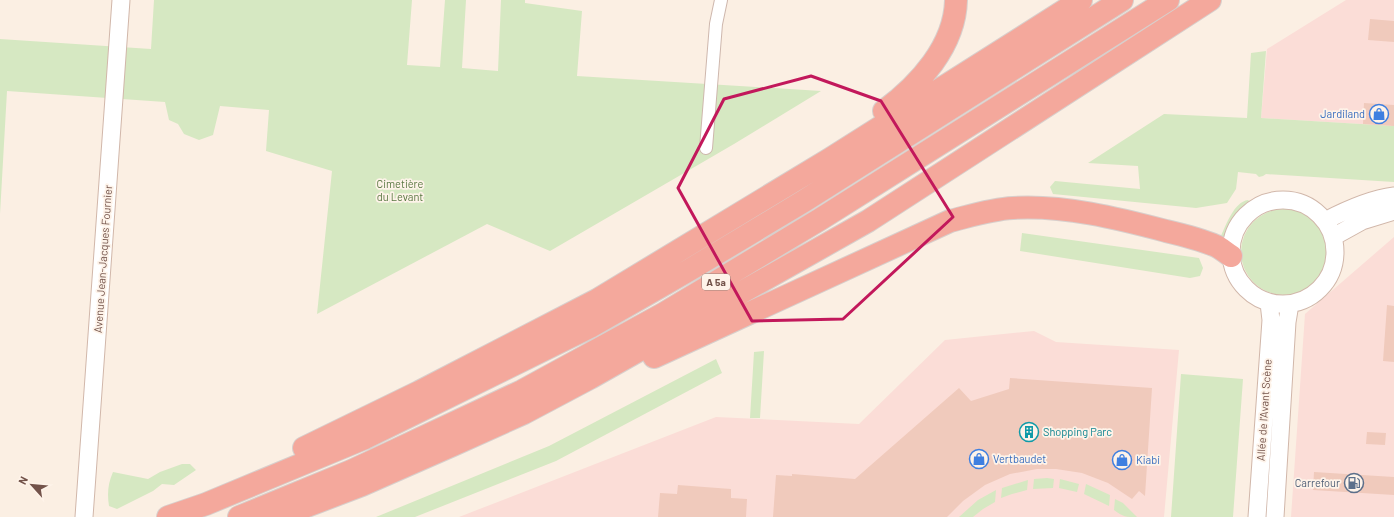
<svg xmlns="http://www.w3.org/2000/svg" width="1394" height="517" viewBox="0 0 1394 517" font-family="Barlow,sans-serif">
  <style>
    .commercial { fill: #fbddd7 }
    .green { fill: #d6e8c2 }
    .building { fill: #f0cabc }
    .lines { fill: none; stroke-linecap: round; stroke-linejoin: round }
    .street-casing { stroke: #ceb7ad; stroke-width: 14 }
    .secondary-casing { stroke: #d1b7aa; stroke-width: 19 }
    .highway-casing { stroke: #d8cfcc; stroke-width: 24 }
    .street { stroke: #fff; stroke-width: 12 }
    .secondary { stroke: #fff; stroke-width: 17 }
    .highway { stroke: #f4a89c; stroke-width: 22 }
    .marked { fill: none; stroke: #c2185b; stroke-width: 3; stroke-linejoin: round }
    .labels { text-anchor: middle; stroke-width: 3.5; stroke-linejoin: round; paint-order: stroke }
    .shield { fill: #fef3e9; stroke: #9d837a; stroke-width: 1 }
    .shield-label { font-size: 10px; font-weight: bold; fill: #73534a }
    .shop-label { font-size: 11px; fill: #366cbe; stroke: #fef3e9; text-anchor: start }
    .park-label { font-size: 11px; fill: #597842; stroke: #fef3e9 }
    .street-label { font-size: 11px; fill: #73534a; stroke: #fef3e9 }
    .culture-label { font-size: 11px; fill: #0d838f; stroke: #fef3e9; text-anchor: start }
    .service-label { font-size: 11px; fill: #4e5e75; stroke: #fef3e9; text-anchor: end }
  </style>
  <rect width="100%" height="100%" fill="#fbefe3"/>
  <path class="commercial" d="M1346,0h48v126l-133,-8 6,-69z
    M1394,237v280h-103l14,-203z
    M1034,331l22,11 123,8 -15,167h-705l257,-100 143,7 86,-84z"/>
  <path class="green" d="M154,0h258l-5,65 33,2 5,-67h21l-4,68 36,3 3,-71h24v3l57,8 -5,65 244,15 -87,53 -184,107 -63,-27 -170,90 15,-143 -66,-20 3,-41 -49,-4 -7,29 -14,5 -15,-6 -6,-10 -9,-4 -4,-18 -158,-11 -7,123v-175l151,10z
    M1266,51l-5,67 133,8v56l-128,-8 -3,2 -4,1 -3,-3 -18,-2 -2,17 -9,14 -31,5 -143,-14 -3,-7 5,-6 85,8 -2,-23 -50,-3 76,-49 83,4 4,-65z
    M1248,200l2,2 -1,3 -13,12 -11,21 -2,1 -2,-3c5,-11 13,-34 27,-36z
    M1241 252a43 43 0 1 1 86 0a43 43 0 1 1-86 0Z
    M1022,233l177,25 4,10 -3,8 -10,2 -170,-27z
    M764,351l-4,67h-10l4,-66z
    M716,359l6,14 -166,88 -141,56h-39l173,-71z
    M1181,374l62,5 -10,138h-62z
    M182,464h8l6,6 -22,15 -12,-1 -9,7 -36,18 -8,-3c-2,-12 -1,-23 4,-34l35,7 12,-7z
    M1047,478l7,1 -1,9 -20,1 1,-10z
    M1060,479l19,5 -2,8 -18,-4z
    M1028,480l-1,10 -15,4 -11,4 1,-10z
    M1086,484l24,11 -1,11 -25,-12z
    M996,490l-1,12 -12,7 -10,8h-14l19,-17z
    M1115,499l8,4 14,14c-11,0 -14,0 -23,-7z"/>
  <path class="building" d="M1370,19l24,2v21l-26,-2z
    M1364,103l30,2v21l-31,-2z
    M1387,305l7,1v56l-11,-1z
    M1010,378l142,10 -7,108 -6,-5 -7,8 -24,-16 -26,-10 -26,-4h-19l-27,5 -25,11 -22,16 -16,16h-174l3,-42 16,1v-2l63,5 104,-91 12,13 38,-12z
    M1367,432l19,1 -1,12 -19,-1z
    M1314,472l80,5v18l-81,-5z
    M678,485l53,4v9l16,1 -1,18h-88l2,-24 17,1z"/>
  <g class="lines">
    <g class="street-casing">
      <path id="street" d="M706,148l10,-124 5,-24"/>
    </g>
    <g class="secondary-casing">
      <path id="secondary" d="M1231 252a52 52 0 1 1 104 0a52 52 0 1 1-104 0Z
        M1325,221c21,-11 45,-22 69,-25
        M1333,237l29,-16 32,-10
        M84,517l37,-517
        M1257,517l14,-197 -2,-17
        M1275,517l12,-195 3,-18"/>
    </g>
    <g class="highway-casing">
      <path id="highway" d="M884,111c35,-26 71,-65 72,-111
        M654,357l296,-136c20,-5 42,-12 63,-13 51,-3 104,10 153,23 17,4 34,8 50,15 5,2 10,7 15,10
        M304,448l115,-56 178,-92 233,-141 251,-159
        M168,517l38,-13 159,-66 225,-111 101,-58 113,-68 318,-201
        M239,517l112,-46 171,-80 141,-77 156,-94 349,-220
        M278,517l84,-32 91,-40 71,-32 66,-35 278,-157 342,-221"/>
    </g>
    <use href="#street" class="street"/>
    <use href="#secondary" class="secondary"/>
    <use href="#highway" class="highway"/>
  </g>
  <path class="marked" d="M811,76l70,25 72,116 -110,102 -91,2 -74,-133 46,-89z"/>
  <defs>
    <g id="shop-ring" transform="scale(1)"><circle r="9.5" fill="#fef3e9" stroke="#3f7fe0" stroke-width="1.5"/><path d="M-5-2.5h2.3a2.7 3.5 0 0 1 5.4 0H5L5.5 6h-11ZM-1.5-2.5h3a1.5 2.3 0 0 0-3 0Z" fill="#3f7fe0"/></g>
    <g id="building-ring" transform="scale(1)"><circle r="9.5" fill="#fef3e9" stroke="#0f9aa8" stroke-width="1.5"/><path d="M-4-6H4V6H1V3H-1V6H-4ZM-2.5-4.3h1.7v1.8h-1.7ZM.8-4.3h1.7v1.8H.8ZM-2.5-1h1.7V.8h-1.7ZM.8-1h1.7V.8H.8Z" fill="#0f9aa8"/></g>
    <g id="fuel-ring" transform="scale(1)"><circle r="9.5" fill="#fef3e9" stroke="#5c6f8a" stroke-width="1.5"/><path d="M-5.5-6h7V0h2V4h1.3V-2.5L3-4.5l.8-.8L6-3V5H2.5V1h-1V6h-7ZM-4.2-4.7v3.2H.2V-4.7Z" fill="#5c6f8a"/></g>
  </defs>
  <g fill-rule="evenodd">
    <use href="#shop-ring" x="1379" y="114"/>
    <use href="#building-ring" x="1029" y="432"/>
    <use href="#shop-ring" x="979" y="459"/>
    <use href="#shop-ring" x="1122" y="460"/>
    <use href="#fuel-ring" x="1354" y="483"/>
  </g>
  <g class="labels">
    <rect class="shield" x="702" y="274" width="28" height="16" rx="3"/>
    <g class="shield-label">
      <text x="716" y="286">A 5a</text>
    </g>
    <g class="shop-label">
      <text x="1365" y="118" text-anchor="end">Jardiland</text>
      <text x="993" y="463">Vertbaudet</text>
      <text x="1136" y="464">Kiabi</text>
    </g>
    <g class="park-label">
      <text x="400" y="188">Cimetière<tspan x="400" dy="13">du Levant</tspan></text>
    </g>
    <g class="street-label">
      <text transform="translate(103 259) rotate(-86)" y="4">Avenue Jean-Jacques Fournier</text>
      <text transform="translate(1264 410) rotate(-86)" y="4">Allée de l'Avant Scène</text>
    </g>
    <g class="culture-label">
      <text x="1043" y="436">Shopping Parc</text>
    </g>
    <g class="service-label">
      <text x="1340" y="487">Carrefour</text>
    </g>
  </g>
  <g transform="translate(32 485) rotate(297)" stroke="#fef3e9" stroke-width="3" paint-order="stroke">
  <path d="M0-3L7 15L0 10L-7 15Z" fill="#73534a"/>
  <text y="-6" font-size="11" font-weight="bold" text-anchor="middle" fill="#73534a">N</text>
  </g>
</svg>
